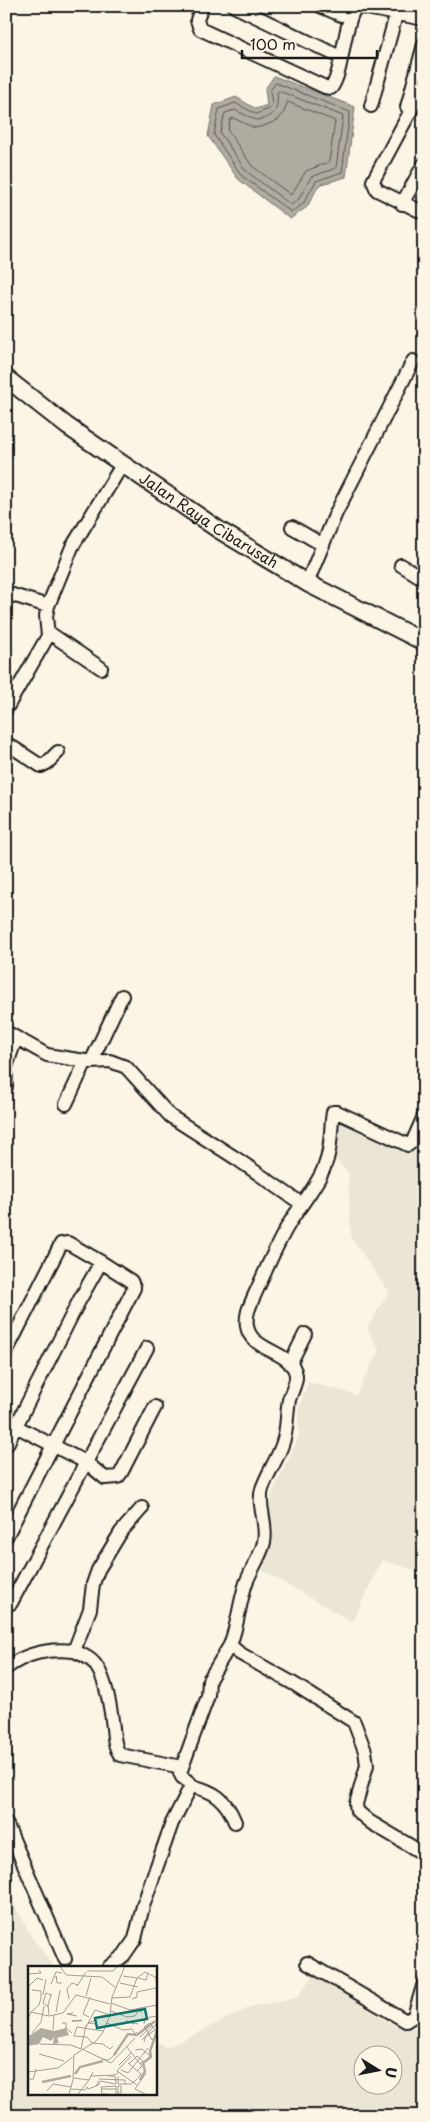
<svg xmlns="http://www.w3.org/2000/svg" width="430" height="2122" viewBox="0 0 430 2122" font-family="'Playpen Sans',sans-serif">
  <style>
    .built { fill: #ebe5d6; fill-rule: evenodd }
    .water { fill: #b0aba1; stroke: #75726c }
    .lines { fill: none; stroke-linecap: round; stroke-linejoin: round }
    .shore { stroke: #575551; stroke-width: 1 }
    .minor-casing { stroke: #1c1c1c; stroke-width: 16 }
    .major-casing { stroke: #1c1c1c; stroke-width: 20 }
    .minor { stroke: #fcf5e5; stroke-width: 12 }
    .major { stroke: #fcf5e5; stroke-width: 16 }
    .labels { text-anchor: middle; stroke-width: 5; stroke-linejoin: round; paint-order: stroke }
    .street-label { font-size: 15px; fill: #1c1c1c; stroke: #fcf5e5 }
    .inset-river { fill: none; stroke: #b0aba1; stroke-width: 2.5 }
    .inset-road { fill: none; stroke: #a29e95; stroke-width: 1 }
    .view { fill: #0f766e; fill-opacity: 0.15; stroke: #0f766e; stroke-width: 2.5 }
    .inset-edge { fill: none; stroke: #1c1c1c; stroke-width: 2.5 }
  </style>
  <rect width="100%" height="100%" fill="#fcf5e5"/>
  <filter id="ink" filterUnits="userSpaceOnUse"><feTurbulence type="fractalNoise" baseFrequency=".02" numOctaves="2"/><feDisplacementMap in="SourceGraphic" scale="10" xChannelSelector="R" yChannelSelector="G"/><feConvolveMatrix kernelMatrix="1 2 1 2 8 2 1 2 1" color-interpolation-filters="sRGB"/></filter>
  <g filter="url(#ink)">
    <path class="built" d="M337,1113l87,41v419l-42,-13 -30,62 -90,-52 13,-42 -7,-15 4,-19 27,-58 -1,-26 10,-28 48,13 23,-45 -12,-22 22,-36 -38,-54 -3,-66 -13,-12z
      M6,1888l26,50 22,29h-25v126h126v-54l11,9 85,-41 46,-10 17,-22 81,51 26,4 3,-10v96h-418zM362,2054h30v30h-30z"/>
    <path class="water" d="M274,76l81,31 -9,70 -27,8 -12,22 -17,12 -52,-40 -30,-43 6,-31 22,-8 20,12 11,-4 -2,-16z"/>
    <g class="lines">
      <path class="shore" d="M276,83l74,29 -8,60 -26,9 -13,23 -12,8 -49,-36 -28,-41 5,-26 16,-6 21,11 13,-5 3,-5 -2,-13z
        M279,91l64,25 -7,52 -25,9 -13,23 -7,5 -45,-34 -26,-38 5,-20 10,-3 21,10c18,-2 23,-9 21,-27z
        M288,102l47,19 -6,41 -23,9 -15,24 -39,-29 -24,-35 2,-11 3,-2 22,10 9,-2 14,-6 5,-6z"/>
      <g class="minor-casing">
        <path id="minor" d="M202,6l-5,14 3,9 125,58 6,1c12,-14 12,-62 24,-80l6,-1 63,12
          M234,6l106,51
          M320,6l21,9 12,-3
          M424,86l-51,95 4,9 47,23
          M371,106l25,-91
          M407,107l17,-63
          M402,204l22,-40
          M292,527l31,18
          M401,565l23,14
          M307,583l29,-70 77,-152
          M6,593l42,13
          M48,632l53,36
          M6,709l42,-73 -2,-20 2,-10 24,-59 50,-82
          M6,743l35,23 6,-3 11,-11
          M6,1032l41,23 44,7 19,-1 16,6 44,49 67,43 65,45
          M91,1062l31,-66
          M6,1067l10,-29
          M6,1073v14
          M66,1104l20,-43
          M424,1116l-11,25 -5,4 -71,-33h-4c-3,19 -1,37 -9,56 -8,19 -21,34 -32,51 -13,20 -22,42 -32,64 -4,9 -9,19 -12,28 -11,43 44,35 48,64 1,8 -5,17 -7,25 -3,15 -1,30 -7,45 -5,15 -15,29 -20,44 -5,18 6,34 2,53 -3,14 -13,27 -18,41 -7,21 -8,42 -16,62l9,8 55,31 60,38 11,29 2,14 -11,39 1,7 13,11 54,32
          M6,1352l55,-108 7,-1 33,19 -22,39 -73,145
          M290,1364l15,-30
          M6,1421l81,42 18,15 13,-1 3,-4 34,-66
          M142,1508l-21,24 -23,38 -5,14 -3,25 -16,42c7,3 15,6 20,12 12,14 17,47 19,65 1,9 1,19 7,27l62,12
          M6,1537l128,-249 -3,-7 -30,-19
          M6,1605l5,-2 136,-255
          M6,1668c21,-15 42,-20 68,-17
          M191,1786c23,5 35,13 44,36
          M6,1823l59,136
          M307,1963l99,58 8,-5 10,-33
          M109,1967l15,-12 11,-16 8,-33 29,-83 19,-37 -1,-3 -8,-6 -2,-4 28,-77 1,-16 21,-35"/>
      </g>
      <g class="major-casing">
        <g id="major">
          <path id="s1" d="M6,378l61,48 152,104 88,53 117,59"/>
        </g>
      </g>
      <use href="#minor" class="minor"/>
      <use href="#major" class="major"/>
    </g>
  </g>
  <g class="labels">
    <g class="street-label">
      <text dy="5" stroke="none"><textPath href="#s1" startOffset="248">Jalan Raya Cibarusah</textPath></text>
    </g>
  </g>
  <g transform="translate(28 1966)">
    <rect width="129" height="129" fill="#fcf5e5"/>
    <path d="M13,62l13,3 12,-3 3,7 -12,3 2,5 -6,1 1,-7 -3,4 -8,-4 -4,7 -11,2 1,-10z" fill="#b0aba1"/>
    <path class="inset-river" d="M86,89l14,-21 9,1 18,-14M47,108l5,-7 23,-6M112,114l5,-9 -2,-8 8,-6 -1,-6 7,-20M14,116l29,-6"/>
    <path class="inset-road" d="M32,0l6,9 36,2 14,11M59,5h26l5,-5M0,8l13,-1 -2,-3M95,10l14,2 8,-6 12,6M128,11l1,15M110,12l8,2 2,-7M29,13l-1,-3 1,7h5M92,17l18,4M23,18l5,-12 6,1M49,20l9,-14M0,21l9,-9 6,2M15,29l3,-16M58,30l5,-18M84,32l18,-1 7,-19M41,33l-2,-10 5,-6 6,2M104,33l5,-2v-5l19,-4M83,37l19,7 27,-5M21,41l-6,-4 3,-10 6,2M83,45l16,6 8,-1 4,-6 3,3M3,46l8,-7 2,-7v-7l-9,-1M28,46l4,-22M45,47l-6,1 10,2M21,49l-1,-10 3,-10M61,51l-6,-3 7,-17M0,53l3,-7 18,4 14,-3 13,-18 34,9M68,54l-8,3 8,1M54,55h-10l10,-1M34,57h4v5l6,5M79,57l16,7 9,-1 3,5 2,-2M106,58l-8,-3 12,3M116,58l1,-6 12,-2M49,61l-3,9 13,1 5,6M49,61l26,4M58,61l9,-17 15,5M25,64l1,-15M4,67l9,-11 3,-16M112,71l12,-11M114,74l15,-17M116,76l1,-4 4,-4 6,-4 -5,-7 -6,4 4,5v1l1,1v1l1,2 1,1 1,2 2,-2M64,77l11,1 7,5 3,-3M12,78l31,1 10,4M98,80l16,20 -5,5M53,83l5,-24M54,83l29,14 24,-25M107,84l7,-1 8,7 -5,5M11,88l25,7M103,90l-14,15 20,14M74,93l7,1 7,-7M100,97l13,11 -3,4M101,98l8,-8 6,5 -3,3M91,99l13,-13M93,104l7,3 20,-25M0,106l30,-4 15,-11M63,110l24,-1 4,-3M90,110v8h13l6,-5M0,112l5,2 3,-11M46,112l15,2 4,-8M71,113l26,1v4M72,115l16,3 -1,-8h-7M43,123l15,1M58,123l1,-2 1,2 11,-4v-4l-3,5M73,123h15M19,125l6,-7 18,3M89,127h4v-7h-3v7M41,128l4,-14 1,-25 22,-14 7,-9 7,-17 2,-18 13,-31M50,128l11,-14M80,128h-6l-1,-7 15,-1v8M117,128l-10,-5 11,-16"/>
    <path class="view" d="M117,43l2,10 -50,9 -2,-10z"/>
    <rect width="129" height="129" class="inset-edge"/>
  </g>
  <rect width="430" height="2122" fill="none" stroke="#fcf5e5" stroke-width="25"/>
  <rect x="12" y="12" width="405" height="2097" fill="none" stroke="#1c1c1c" stroke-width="2" filter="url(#ink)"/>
  <g transform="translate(378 2070) rotate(100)"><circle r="24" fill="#fcf5e5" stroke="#a29e95"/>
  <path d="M0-4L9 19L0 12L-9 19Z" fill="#1c1c1c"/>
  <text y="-8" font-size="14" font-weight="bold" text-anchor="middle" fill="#1c1c1c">U</text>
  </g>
  <path d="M242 50v8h135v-8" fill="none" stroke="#1c1c1c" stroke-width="2.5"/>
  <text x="250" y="50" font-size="15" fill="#1c1c1c" stroke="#fcf5e5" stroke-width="4" paint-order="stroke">100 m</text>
</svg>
